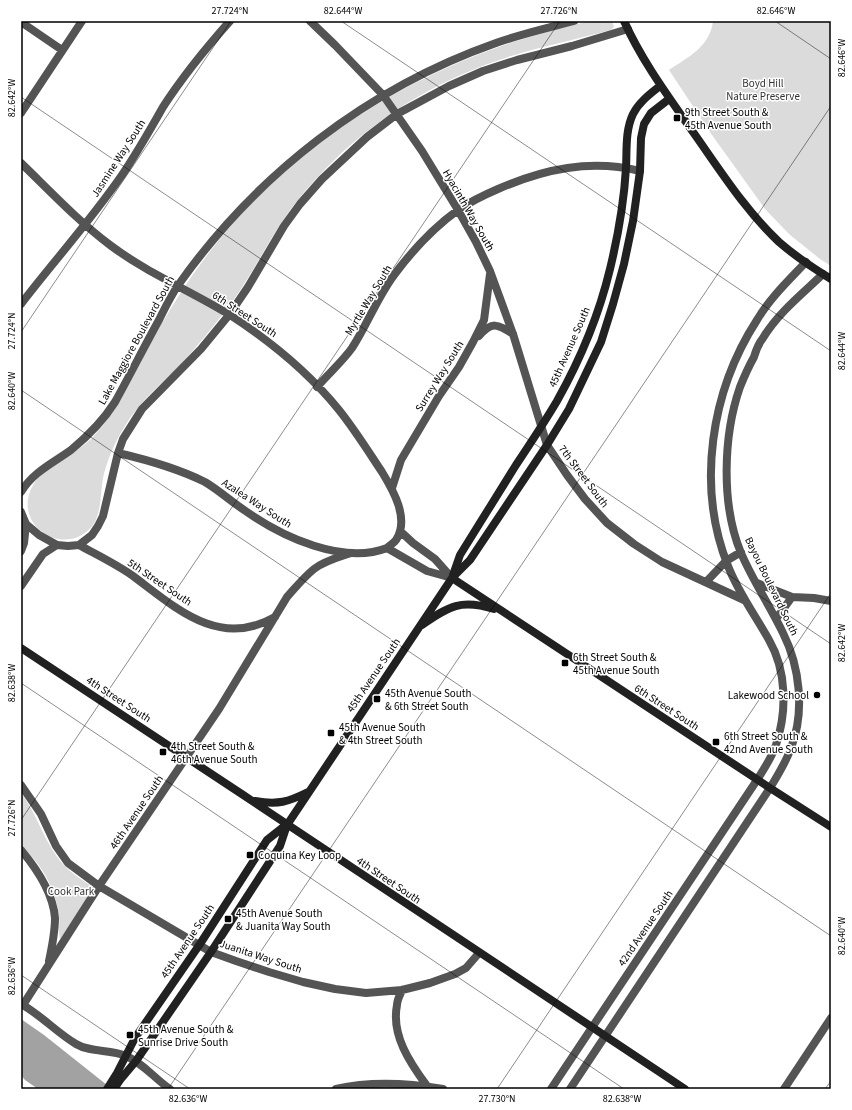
<svg xmlns="http://www.w3.org/2000/svg" width="852" height="1110" viewBox="0 0 852 1110" font-family="'Source Sans 3',sans-serif">
  <style>
    .green { fill: #dbdbdb }
    .water { fill: #a2a2a2 }
    .lines { fill: none; stroke-linecap: round; stroke-linejoin: round }
    .street { stroke: #545454; stroke-width: 8 }
    .secondary { stroke: #212121; stroke-width: 8 }
    .ticks { fill: none; stroke: #000; stroke-width: 1; stroke-opacity: 0.45 }
    .poi-dot { fill: #000; stroke: #fff; stroke-width: 1.5 }
    .labels { text-anchor: middle; stroke-width: 3; stroke-linejoin: round; paint-order: stroke }
    .park-label { font-size: 11px; fill: #323232; stroke: #fff }
    .poi-label { font-size: 11px; fill: #000; stroke: #fff; text-anchor: start }
    .street-label { font-size: 11px; fill: #000; stroke: #fff }
    .neatline { fill: none; stroke: #000; stroke-width: 1.5 }
    .ticks-label { font-size: 10px; text-anchor: middle; fill: #000 }
  </style>
  <rect width="100%" height="100%" fill="#fff"/>
  <path class="green" d="M589,21h23l2,6 -3,3c-49,13 -102,23 -148,44 -65,28 -122,72 -166,127 -27,34 -44,74 -71,109 -15,19 -30,38 -47,56 -19,19 -40,36 -54,60 -10,16 -18,34 -22,52 -3,16 -1,33 -10,47 -27,36 -86,-1 -58,-43 12,-18 40,-27 57,-44 23,-24 36,-53 52,-82 15,-29 32,-57 50,-83 74,-105 182,-182 302,-225 30,-11 62,-19 93,-27z
    M713,21h118v245l-11,-7 -31,-25 -24,-25 -53,-74 -43,-65c19,-13 41,-23 44,-49z
    M21,793c17,22 24,52 43,72 8,9 20,16 30,23l-28,43 -6,8c-2,-8 0,-15 -1,-22 -2,-27 -18,-54 -38,-71z"/>
  <path class="water" d="M21,1019l23,16 68,54h-74l-13,-9 -4,-5z"/>
  <g class="lines">
    <path class="street" d="M310,21l25,24 48,50 39,56 36,59 18,32 14,29 23,63 34,111 20,30 18,24 22,24 27,21 28,18 82,38
      M21,22l41,28
      M21,113l61,-92
      M21,163c29,28 57,58 89,82 37,28 81,46 120,70 40,26 79,58 109,95 16,20 29,41 43,62 11,18 28,47 14,68 -2,3 -6,5 -9,8l40,23 25,7
      M21,304c33,-43 70,-84 101,-129 15,-22 28,-45 41,-68 20,-31 43,-59 67,-86
      M479,336c13,-15 18,-12 34,-2
      M317,387c11,-13 25,-25 35,-39 15,-23 25,-50 42,-73 18,-24 39,-47 64,-65 12,-8 26,-15 40,-21 46,-20 92,-30 142,-18
      M118,453c30,7 59,15 87,29 15,9 28,21 42,30 36,25 96,53 140,36
      M392,488l9,-28 38,-64 20,-29 14,-25 11,-22 6,-46
      M21,492c12,-20 32,-29 50,-42 17,-14 32,-29 44,-48 15,-27 29,-55 44,-82 6,-12 12,-25 20,-36 78,-110 189,-196 317,-241 25,-9 52,-15 78,-22
      M21,512l5,12 13,11 18,10 11,1 11,-1 13,-10 6,-9 5,-10 15,-63 5,-14 19,-30 59,-60 28,-34 19,-28 36,-61 16,-22 22,-25 45,-42 30,-23 52,-28 34,-15 34,-11 55,-14 56,-17
      M400,531l13,12 22,16 16,18
      M79,545c18,10 37,19 54,31 43,32 86,73 142,41
      M21,551l3,-8 2,-19
      M706,582l20,-21 15,-9
      M757,583l35,14 22,1 17,3
      M21,586l22,-32 14,-9
      M776,619l16,-22
      M21,785l20,29 15,32 12,17 31,23 112,66 25,9 33,11 34,10 32,7 31,4 36,-3 28,-7 25,-9 11,-6 13,-15
      M21,850c16,19 32,42 34,68 0,14 -3,29 -6,43
      M402,990c-2,5 -5,10 -5,15 -6,30 13,58 30,81
      M21,1004c20,11 35,28 55,40 15,9 34,5 50,12 17,7 29,23 44,33
      M23,1005l76,-119 120,-177 68,-112c9,-10 17,-20 27,-28 10,-8 25,-12 37,-16
      M336,1089c34,-8 72,-6 107,0
      M551,1089l206,-309c7,-11 15,-23 19,-35 11,-33 11,-74 -7,-105 -14,-25 -31,-48 -41,-74 -32,-80 -17,-175 29,-246 13,-22 32,-40 49,-58
      M570,1089l200,-301c8,-13 16,-26 21,-40 14,-36 9,-81 -8,-115 -13,-27 -30,-52 -42,-80 -20,-48 -18,-117 -1,-166 4,-10 9,-21 14,-30 2,-7 5,-14 9,-19 15,-25 39,-44 60,-64
      M784,1089l47,-71"/>
    <path class="secondary" d="M624,21c18,40 44,75 69,111 27,38 52,78 86,110 16,14 34,26 52,37
      M453,575l7,-20c19,-30 37,-60 56,-90 14,-21 28,-42 41,-64 23,-41 42,-86 53,-132 8,-33 14,-67 16,-101 1,-18 -1,-37 7,-54 6,-12 17,-20 27,-28
      M452,578l318,210 61,39
      M422,625c27,-19 39,-26 72,-16
      M21,648c222,146 442,294 664,441
      M255,801c23,4 33,1 53,-9
      M107,1089l10,-16 18,-35 65,-94 67,-104 19,-15
      M114,1089l6,-9 16,-19 75,-109 69,-106 7,-21 165,-247 18,-18 77,-115 22,-36 32,-67 12,-38 11,-40 9,-43 7,-50 1,-33 3,-14 7,-11 18,-14"/>
  </g>
  <path class="ticks" d="M341,21l490,330M775,21l56,38M21,97l810,547M21,332l210,-311M21,390l810,546M21,683l603,406M21,820l539,-799M21,975l169,114M168,1089l663,-983M497,1089l334,-496M825,1089l6,-8"/>
  <g class="poi-dot">
    <rect x="673" y="114" width="8" height="8" rx="2"/>
    <rect x="561" y="659" width="8" height="8" rx="2"/>
    <circle cx="817" cy="695" r="4"/>
    <rect x="373" y="695" width="8" height="8" rx="2"/>
    <rect x="327" y="729" width="8" height="8" rx="2"/>
    <rect x="712" y="738" width="8" height="8" rx="2"/>
    <rect x="159" y="748" width="8" height="8" rx="2"/>
    <rect x="246" y="851" width="8" height="8" rx="2"/>
    <rect x="224" y="915" width="8" height="8" rx="2"/>
    <rect x="126" y="1031" width="8" height="8" rx="2"/>
  </g>
  <g class="labels">
    <g class="park-label">
      <text x="763" y="87">Boyd Hill<tspan x="763" dy="13">Nature Preserve</tspan></text>
      <text x="71" y="895">Cook Park</text>
    </g>
    <g class="poi-label">
      <text x="685" y="116">9th Street South &amp;<tspan x="685" dy="13">45th Avenue South</tspan></text>
      <text x="573" y="661">6th Street South &amp;<tspan x="573" dy="13">45th Avenue South</tspan></text>
      <text x="385" y="697">45th Avenue South<tspan x="385" dy="13">&amp; 6th Street South</tspan></text>
      <text x="809" y="699" text-anchor="end">Lakewood School</text>
      <text x="339" y="731">45th Avenue South<tspan x="339" dy="13">&amp; 4th Street South</tspan></text>
      <text x="724" y="740">6th Street South &amp;<tspan x="724" dy="13">42nd Avenue South</tspan></text>
      <text x="171" y="750">4th Street South &amp;<tspan x="171" dy="13">46th Avenue South</tspan></text>
      <text x="258" y="859">Coquina Key Loop</text>
      <text x="236" y="917">45th Avenue South<tspan x="236" dy="13">&amp; Juanita Way South</tspan></text>
      <text x="138" y="1033">45th Avenue South &amp;<tspan x="138" dy="13">Sunrise Drive South</tspan></text>
    </g>
    <g class="street-label">
      <text transform="translate(118 158) rotate(-57)" y="4">Jasmine Way South</text>
      <text transform="translate(469 210) rotate(60)" y="4">Hyacinth Way South</text>
      <text transform="translate(368 300) rotate(-59)" y="4">Myrtle Way South</text>
      <text transform="translate(245 314) rotate(33)" y="4">6th Street South</text>
      <text transform="translate(136 340) rotate(-61)" y="4">Lake Maggiore Boulevard South</text>
      <text transform="translate(569 347) rotate(-66)" y="4">45th Avenue South</text>
      <text transform="translate(439 376) rotate(-58)" y="4">Surrey Way South</text>
      <text transform="translate(584 476) rotate(53)" y="4">7th Street South</text>
      <text transform="translate(257 503) rotate(33)" y="4">Azalea Way South</text>
      <text transform="translate(160 582) rotate(34)" y="4">5th Street South</text>
      <text transform="translate(772 586) rotate(64)" y="4">Bayou Boulevard South</text>
      <text transform="translate(373 675) rotate(-56)" y="4">45th Avenue South</text>
      <text transform="translate(119 699) rotate(33)" y="4">4th Street South</text>
      <text transform="translate(667 707) rotate(33)" y="4">6th Street South</text>
      <text transform="translate(136 812) rotate(-56)" y="4">46th Avenue South</text>
      <text transform="translate(389 880) rotate(34)" y="4">4th Street South</text>
      <text transform="translate(645 928) rotate(-56)" y="4">42nd Avenue South</text>
      <text transform="translate(187 941) rotate(-56)" y="4">45th Avenue South</text>
      <text transform="translate(261 956) rotate(18)" y="4">Juanita Way South</text>
    </g>
  </g>
  <rect width="852" height="1110" fill="none" stroke="#ffffff" stroke-width="44"/>
  <rect x="22" y="22" width="808" height="1066" class="neatline"/>
  <g class="ticks-label">
    <text x="230" y="14">27.724°N</text>
    <text x="343" y="14">82.644°W</text>
    <text x="559" y="14">27.726°N</text>
    <text x="776" y="14">82.646°W</text>
    <text transform="translate(841 58) rotate(-90)" y="4">82.646°W</text>
    <text transform="translate(11 98) rotate(-90)" y="4">82.642°W</text>
    <text transform="translate(11 331) rotate(-90)" y="4">27.724°N</text>
    <text transform="translate(841 351) rotate(-90)" y="4">82.644°W</text>
    <text transform="translate(11 391) rotate(-90)" y="4">82.640°W</text>
    <text transform="translate(841 643) rotate(-90)" y="4">82.642°W</text>
    <text transform="translate(11 683) rotate(-90)" y="4">82.638°W</text>
    <text transform="translate(11 818) rotate(-90)" y="4">27.726°N</text>
    <text transform="translate(841 936) rotate(-90)" y="4">82.640°W</text>
    <text transform="translate(11 976) rotate(-90)" y="4">82.636°W</text>
    <text x="188" y="1102">82.636°W</text>
    <text x="497" y="1102">27.730°N</text>
    <text x="622" y="1102">82.638°W</text>
  </g>
</svg>
